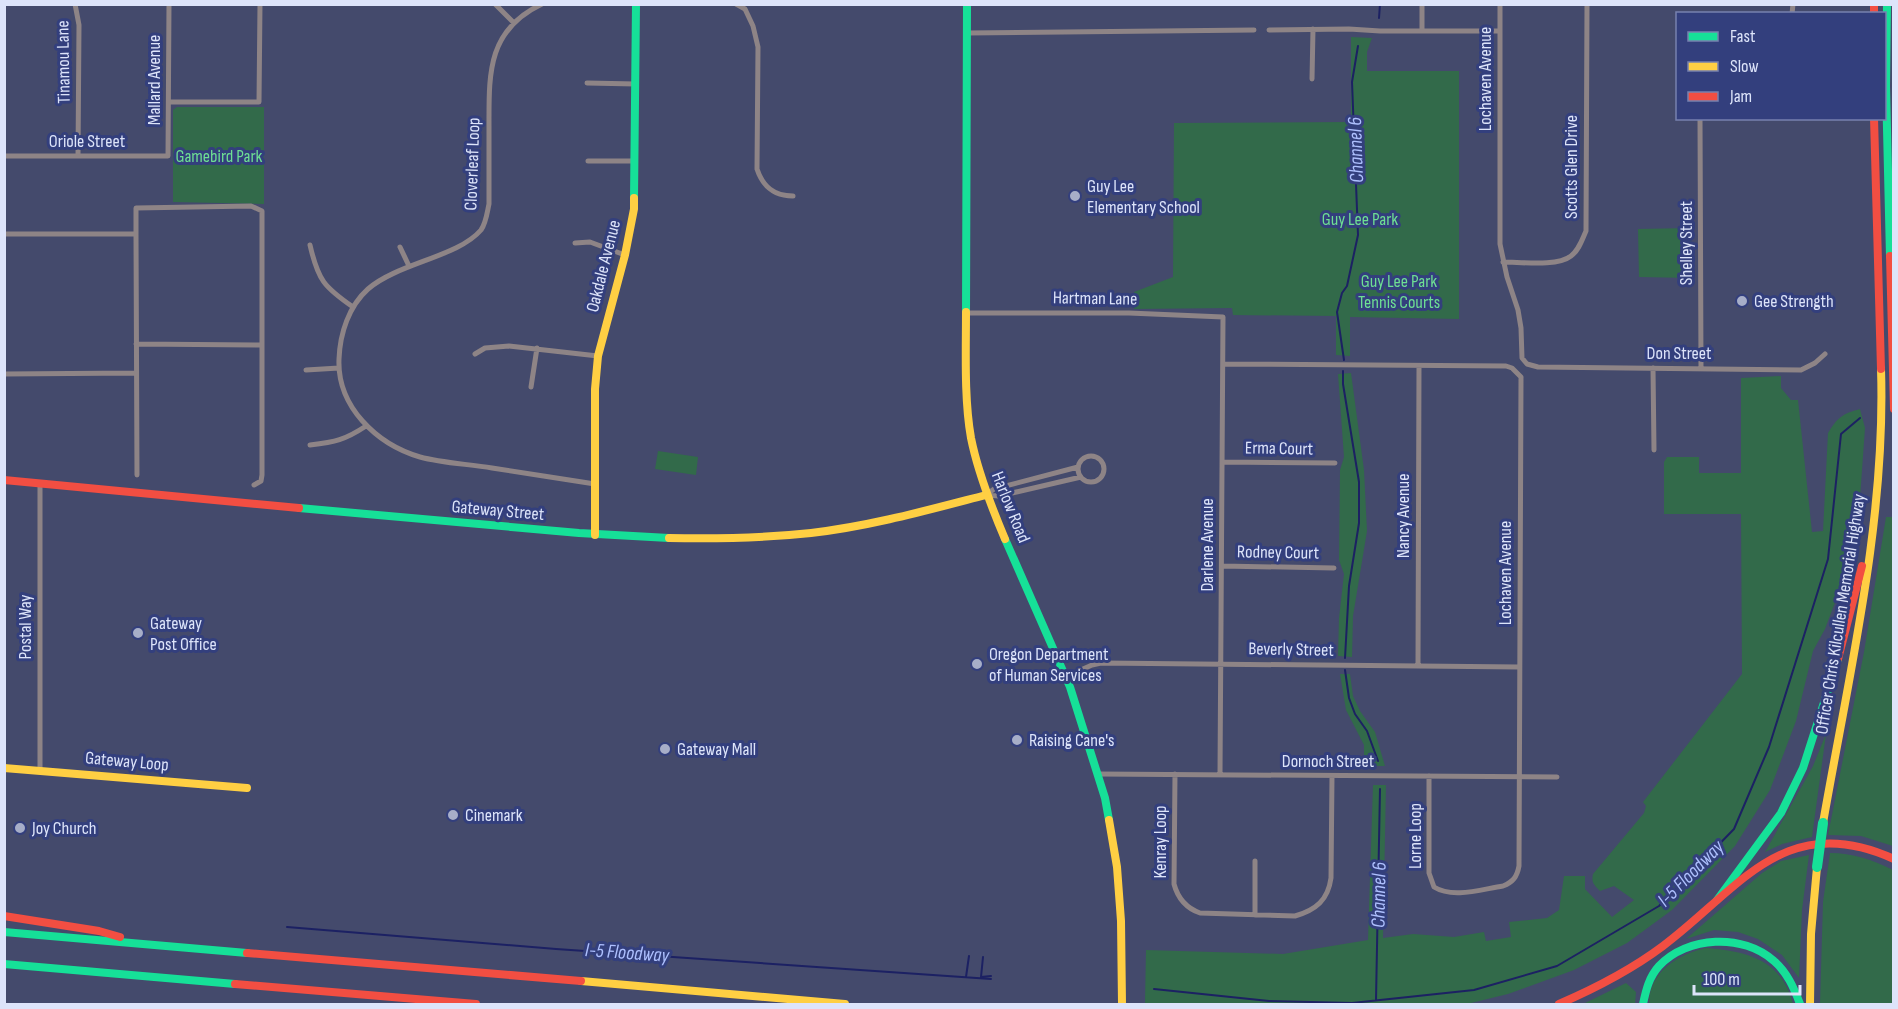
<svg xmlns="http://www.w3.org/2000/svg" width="1898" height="1009" viewBox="0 0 1898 1009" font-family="'Sofia Sans Condensed',sans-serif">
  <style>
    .green { fill: #326a4a }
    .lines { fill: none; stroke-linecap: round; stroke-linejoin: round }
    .stream { stroke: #1c2163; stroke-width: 2 }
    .street { stroke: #8e8486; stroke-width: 5 }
    .fast { stroke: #16e098; stroke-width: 8 }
    .slow { stroke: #ffcf43; stroke-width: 8 }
    .jam { stroke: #f24e42; stroke-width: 8 }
    .fast-bridge { stroke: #16e098; stroke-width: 10 }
    .poi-dot { fill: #a7aec8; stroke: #333f7d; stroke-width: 2 }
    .labels { text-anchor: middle; stroke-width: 6; stroke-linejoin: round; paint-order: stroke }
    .street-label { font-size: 18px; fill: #dde4fa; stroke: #333f7d }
    .park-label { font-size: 18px; fill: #6edf93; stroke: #333f7d }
    .poi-label { font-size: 18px; fill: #dde4fa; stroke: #333f7d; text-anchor: start }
    .water-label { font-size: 20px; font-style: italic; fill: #aec0fe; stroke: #333f7d }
  </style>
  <rect width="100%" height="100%" fill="#444a6c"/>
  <path class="green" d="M1351,37l21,1 -5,14v19h92v248l-109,-2v39l-14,-1v-39l-103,-1 -1,-7 -98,1v-17l39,-15 1,-154 177,-1z
    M177,107h87v97l-91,-2v-92z
    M1691,228v50l-52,-1 -1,-48z
    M1351,373l13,97 3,61 -14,85 -1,41 -14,-1 1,-38 5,-44 -5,-14 1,-90 4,-13 -6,-83z
    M1781,376v12l10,12h7l14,132 11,-1 5,-98c10,-16 14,-19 32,-24l5,19 -5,70 -12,70 -23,61 -12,22 -17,70 -26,69 -35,56 -63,64 -45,33 -53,27 -66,24 -41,10h-297l-25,-1 1,-53 137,4 85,-14 5,-155h13l-3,153 30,-4 41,3 30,-5 2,9 25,-4 -2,-15 38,-4 12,-8 5,-34h21v13l27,28 22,-17 -20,-14 -14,5c-6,-6 -9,-9 -7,-17l51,-61 2,-7 -3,-4 99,-128 -1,-160h-77v-52l3,-5h32v16h42v-95z
    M658,451l40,6 -2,18 -41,-6z
    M1886,517h6l2,11 -1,318 -32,-10 -33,-1 36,-183z
    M1340,674h10l3,22 7,15 15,21 10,34h-21v-21l-18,-35z
    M1826,734l-14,103 -30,7 -17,8 48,-86z
    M1830,853c22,0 44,7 63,17v134h-73l3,-102z
    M1809,855l-7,55 -3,68 -17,-23 -24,-16 -20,-7 -24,-2 -28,9 76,-66 19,-12z
    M1706,948c41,3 76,12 87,56h-144c0,-32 29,-50 57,-56z
    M1626,983l10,9 -1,12h-52z"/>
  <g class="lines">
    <path class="stream" d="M1379,18l1,-14
      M1344,360l-7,-48 5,-19 5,-7 11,-51 -6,-153 6,-36
      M1343,371v13l16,98v41l-10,63 -4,72
      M1345,670l4,28 6,16 12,17 11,30
      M287,927l269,22 435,30
      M983,957l-2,20 10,-1
      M966,977l3,-21
      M1154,989l115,12 83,2 122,-13 83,-24 102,-60 75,-77 35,-82 59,-188 13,-125 19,-16
      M1376,1000l4,-211"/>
    <path class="street" d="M75,4l4,21 -1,131
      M495,4l19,19
      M542,4c-55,26 -53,70 -53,122 0,26 0,52 0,78 -2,9 -3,19 -8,26 -23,27 -83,33 -113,59 -19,17 -28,44 -29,70 -2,47 37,85 81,98 22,6 48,7 72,11 34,5 69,11 103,16
      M736,4l9,5 8,17 5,21 -1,122c6,18 17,27 36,27
      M1422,4v27
      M1500,4v240l7,33 11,33 3,18 1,30 5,6 11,3 263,3 14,-7 10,-9
      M1792,14l1,-10
      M1269,30l80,-1 31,2h120
      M967,33l287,-3
      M1312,79l1,-50
      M587,83l49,1
      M169,102h90l1,-98
      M1700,118l1,250
      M4,156h164l1,-152
      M588,161h47
      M4,234h132l1,241
      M136,234v-26l115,-2 11,5v264l-1,6 -7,4
      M575,243l15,-1 35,13
      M310,245c8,35 14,42 43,62
      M400,247l9,19
      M1503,262c18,0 54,5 68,-6 8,-6 11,-16 15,-25l1,-227
      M966,313h163l94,4 -3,457
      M136,344l126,1
      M475,354l10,-6 24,-2 89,10
      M1223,364l283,2 6,2 9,9 -2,489c-2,11 -6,16 -16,20 -21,3 -50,13 -69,1l-5,-14v-97
      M1653,368l1,82
      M306,370l33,-2
      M4,374l132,-1
      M531,387l6,-39
      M310,445c25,-3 35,-5 56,-19
      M1078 469a13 13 0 1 1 26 0a13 13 0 1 1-26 0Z
      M1223,462l112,1
      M40,483v287
      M986,495l8,-6 84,-22
      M986,495l13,1 82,-19
      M1222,566l112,2
      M1418,665l1,-299
      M1065,677l27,-12 9,-2 418,4
      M1098,774l459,3
      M1175,774l-1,110c4,15 12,24 26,29l95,3c21,-6 33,-16 36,-38l1,-102
      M1255,915v-54"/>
    <path class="fast" d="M1887,4l-1,82 4,170
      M634,198l2,-194
      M966,312l1,-308
      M299,508l280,25 90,5
      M1005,539l65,148 35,111 4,22
      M1717,900l64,-87 22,-45 35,-109
      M4,932l243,21
      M4,964l231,20
      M1643,1004c3,-14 6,-27 16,-38 28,-30 84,-33 115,-5 13,11 20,27 26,43"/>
    <path class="slow" d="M966,312c0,40 -2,86 5,126 7,35 20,68 34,101
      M595,535v-146l3,-33 27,-101 9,-46v-11
      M669,538c48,1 95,0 142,-5 60,-7 117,-23 175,-38
      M4,768l243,20
      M1109,820l8,47 4,54 1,83
      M1823,823c26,-149 63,-302 58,-454
      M581,981l264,23
      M1810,1004l1,-70 6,-67"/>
    <path class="jam" d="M1874,4v10
      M1874,118l7,251
      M1890,256l4,153
      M4,480l295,28
      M1838,659l24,-93
      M4,916l95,15 21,6
      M247,953l334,28
      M235,984l241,20
      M1559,1004c37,-16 72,-34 104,-58 76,-57 122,-137 231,-87"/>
    <path class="fast-bridge" d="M1817,867l6,-44"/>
  </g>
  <g class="poi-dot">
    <circle cx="1075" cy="196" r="6"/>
    <circle cx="1742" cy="301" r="6"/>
    <circle cx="138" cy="633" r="6"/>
    <circle cx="977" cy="664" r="6"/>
    <circle cx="1017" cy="740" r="6"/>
    <circle cx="665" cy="749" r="6"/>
    <circle cx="453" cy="815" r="6"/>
    <circle cx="20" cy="828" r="6"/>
  </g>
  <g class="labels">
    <g class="street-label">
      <text transform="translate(63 62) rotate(-91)" y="6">Tinamou Lane</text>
      <text transform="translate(1485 79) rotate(-90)" y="6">Lochaven Avenue</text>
      <text transform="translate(154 80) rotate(-90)" y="6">Mallard Avenue</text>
      <text x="87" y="147">Oriole Street</text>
      <text transform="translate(472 164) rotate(-88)" y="6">Cloverleaf Loop</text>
      <text transform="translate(1571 167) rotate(-90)" y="6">Scotts Glen Drive</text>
      <text transform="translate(1686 243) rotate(-90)" y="6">Shelley Street</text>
      <text transform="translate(603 266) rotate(-76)" y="6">Oakdale Avenue</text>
      <text transform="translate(1095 298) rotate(1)" y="6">Hartman Lane</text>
      <text x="1679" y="359">Don Street</text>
      <text transform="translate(1279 448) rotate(1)" y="6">Erma Court</text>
      <text transform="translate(1011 507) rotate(68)" y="6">Harlow Road</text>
      <text transform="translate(498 510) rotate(5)" y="6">Gateway Street</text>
      <text transform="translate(1403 516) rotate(-90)" y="6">Nancy Avenue</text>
      <text transform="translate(1207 545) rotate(-90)" y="6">Darlene Avenue</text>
      <text transform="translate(1278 552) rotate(1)" y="6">Rodney Court</text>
      <text transform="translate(1505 573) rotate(-90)" y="6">Lochaven Avenue</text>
      <text transform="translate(1840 614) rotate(-81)" y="6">Officer Chris Kilcullen Memorial Highway</text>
      <text transform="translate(25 627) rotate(-90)" y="6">Postal Way</text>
      <text transform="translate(1291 649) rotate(1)" y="6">Beverly Street</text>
      <text transform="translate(127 761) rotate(5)" y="6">Gateway Loop</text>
      <text x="1328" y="767">Dornoch Street</text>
      <text transform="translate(1415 836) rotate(-90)" y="6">Lorne Loop</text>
      <text transform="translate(1160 842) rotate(-90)" y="6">Kenray Loop</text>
    </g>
    <g class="park-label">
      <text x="219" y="162">Gamebird Park</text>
      <text x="1360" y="225">Guy Lee Park</text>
      <text x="1399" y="287">Guy Lee Park<tspan x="1399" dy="21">Tennis Courts</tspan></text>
    </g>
    <g class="poi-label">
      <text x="1087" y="192">Guy Lee<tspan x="1087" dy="21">Elementary School</tspan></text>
      <text x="1754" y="307">Gee Strength</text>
      <text x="150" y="629">Gateway<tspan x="150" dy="21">Post Office</tspan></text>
      <text x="989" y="660">Oregon Department<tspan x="989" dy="21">of Human Services</tspan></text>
      <text x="1029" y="746">Raising Cane's</text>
      <text x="677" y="755">Gateway Mall</text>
      <text x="465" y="821">Cinemark</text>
      <text x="32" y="834">Joy Church</text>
    </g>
    <g class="water-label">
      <text transform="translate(1355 150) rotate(-92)" y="7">Channel 6</text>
      <text transform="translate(1690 873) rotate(-45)" y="7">I-5 Floodway</text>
      <text transform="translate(1378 895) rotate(-89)" y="7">Channel 6</text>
      <text transform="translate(627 952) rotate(4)" y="7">I-5 Floodway</text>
    </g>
  </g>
  <rect width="1898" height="1009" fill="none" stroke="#dde4fa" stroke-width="12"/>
  <rect x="1676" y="12" width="210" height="108" fill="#333f7d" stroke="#7781af" stroke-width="1.5"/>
  <rect x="1688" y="32" width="30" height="9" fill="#16e098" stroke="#7781af" stroke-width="1.5"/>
  <text x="1730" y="42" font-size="18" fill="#dde4fa">Fast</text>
  <rect x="1688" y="62" width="30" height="9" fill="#ffcf43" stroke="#7781af" stroke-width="1.5"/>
  <text x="1730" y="72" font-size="18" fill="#dde4fa">Slow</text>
  <rect x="1688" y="92" width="30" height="9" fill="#f24e42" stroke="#7781af" stroke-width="1.5"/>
  <text x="1730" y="102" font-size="18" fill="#dde4fa">Jam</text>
  <path d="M1694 985v9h106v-9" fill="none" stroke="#dde4fa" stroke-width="3"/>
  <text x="1703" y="985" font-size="18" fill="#dde4fa" stroke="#333f7d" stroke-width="4.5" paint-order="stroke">100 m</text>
</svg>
